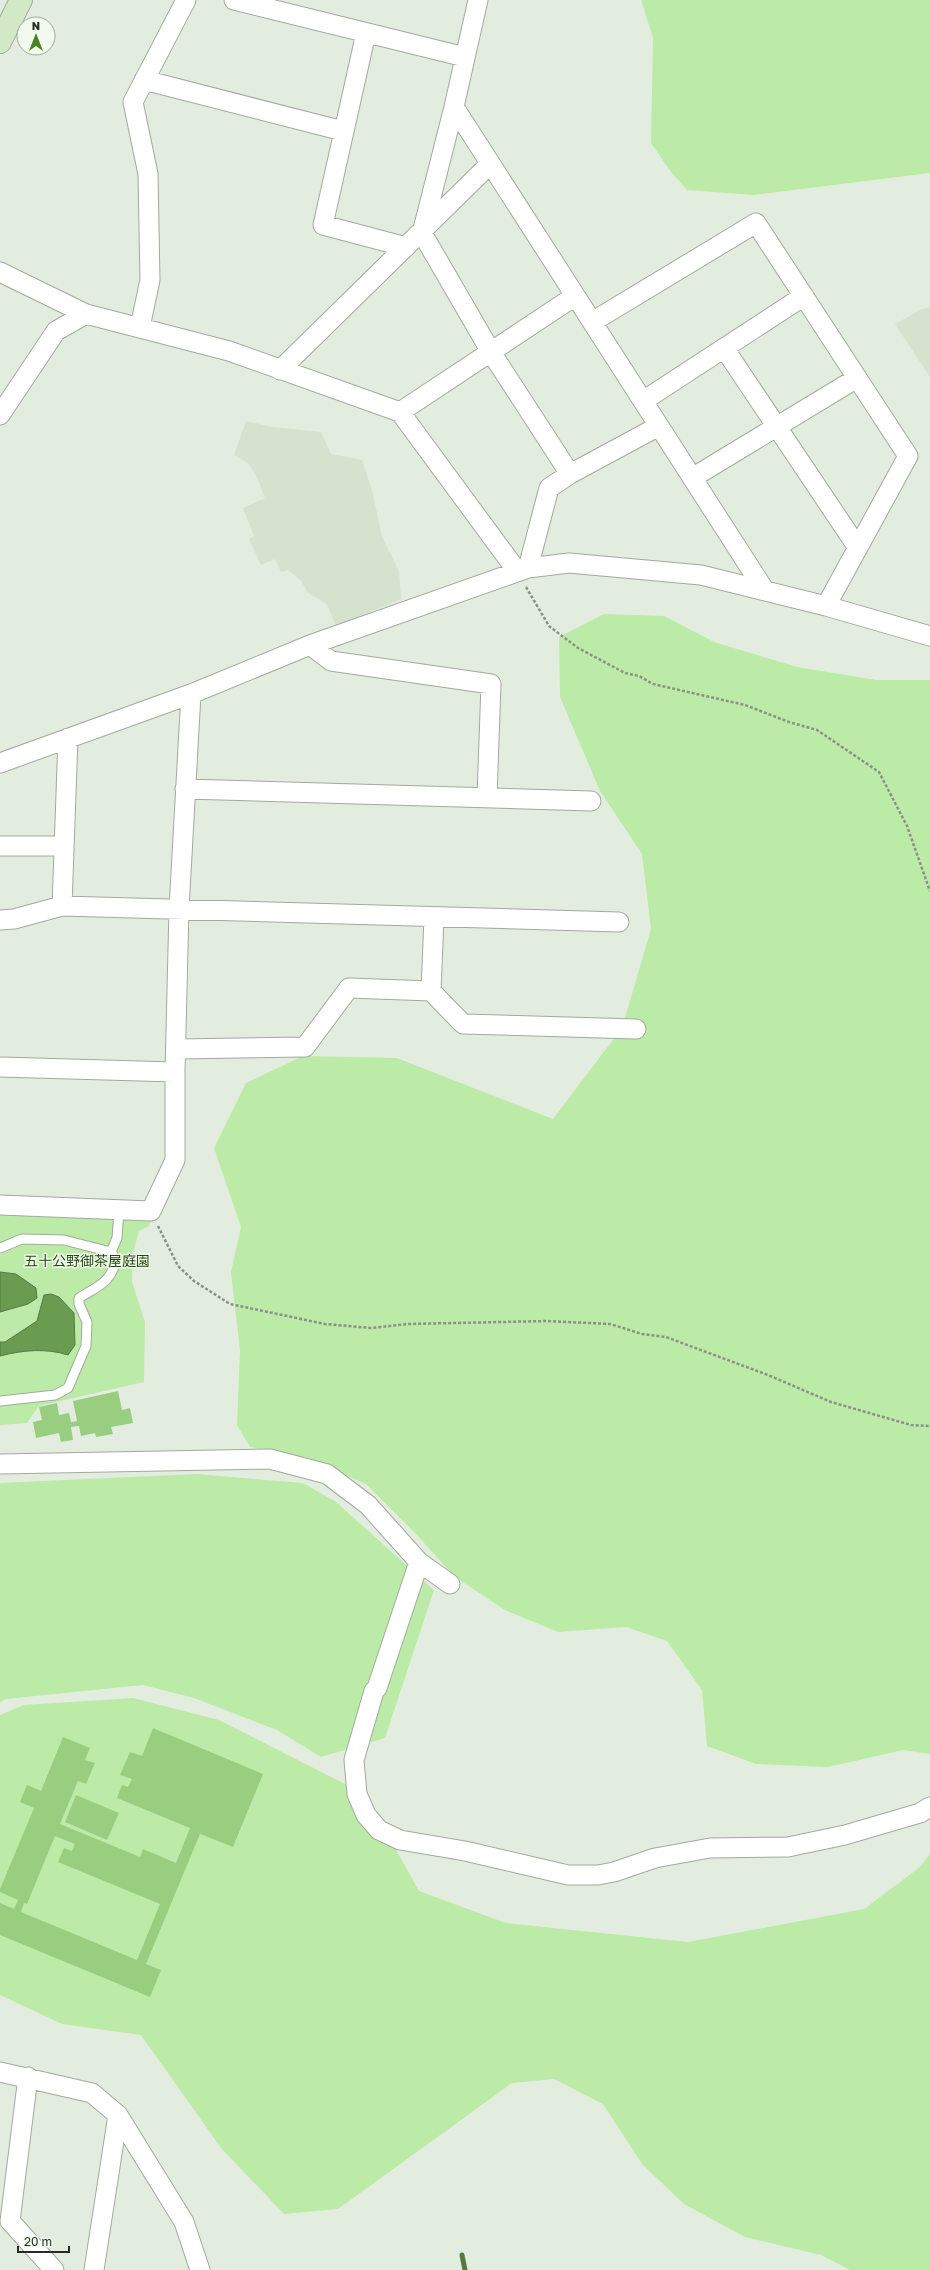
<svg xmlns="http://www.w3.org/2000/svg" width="930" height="2270" viewBox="0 0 930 2270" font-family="'Golos Text','Noto Sans JP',sans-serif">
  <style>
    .built { fill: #d4e2ce }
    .green { fill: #bceba7 }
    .water { fill: #699b50; stroke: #557943 }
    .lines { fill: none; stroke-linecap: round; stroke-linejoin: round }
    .stream { stroke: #557943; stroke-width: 5 }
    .building { fill: #99ce81; fill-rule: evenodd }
    .service-casing { stroke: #a1aa9d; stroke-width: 11 }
    .minor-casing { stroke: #a1aa9d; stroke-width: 21 }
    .secondary-casing { stroke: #a1aa9d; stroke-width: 24 }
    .path { stroke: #8a9187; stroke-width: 2.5; stroke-dasharray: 3 2; stroke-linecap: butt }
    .service { stroke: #fff; stroke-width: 9 }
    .minor { stroke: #fff; stroke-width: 19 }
    .secondary { stroke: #d3e8c7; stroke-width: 22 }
    .labels { text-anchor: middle; stroke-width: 3; stroke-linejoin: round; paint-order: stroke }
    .park-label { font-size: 14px; fill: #264813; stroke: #f1faed }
  </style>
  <rect width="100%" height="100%" fill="#e3eddf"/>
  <path class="built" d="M930,307v70l-35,-53 27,-15z
    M246,421l27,6 48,5 10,22 31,6 11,34 9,43 17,34 2,28 -65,27 -9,-22 -19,-11 -7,-12 -13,-11 -7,2 -6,-13 -14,6 -12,-26 5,-3 -11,-28 22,-10 -8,-21 -9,-14 -14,-8z"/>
  <path class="green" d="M641,0h289v173l-177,22 -66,-5 -16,-18 -20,-29 2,-105z
    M604,614l60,2 50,26 83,25 79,13h54v1074l-27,-4 -75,17 -72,-3 -49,-18 -5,-56 -35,-49 -41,-14 -68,5 -53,-22 -50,-33 -41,-45 -48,-48 -58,-26 -58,-11 -13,-22 3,-74 -9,-79 10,-45 -27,-79 32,-65 57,-27 94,2 156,61 69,-91 29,-99 -9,-75 -42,-63 -40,-94 -1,-60z
    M0,1211l142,6 9,4 -2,5 -10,5 -6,22 -1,29 13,40 -1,60 -105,24 -12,17 -27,2v-69c22,-6 46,-8 68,-1l-24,-60 -7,26 -32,21h-5v-30l28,-8 8,-16 -20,-14 -16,-2z
    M196,1474l107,9 33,19 98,88 -49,148 -64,19 -44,-27 -83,-32 -51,-13 -137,14 -6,3v-219z
    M133,1698l86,22 130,66 39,49 31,56 87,32 182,19 176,-33 56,-42 10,-13v416h-80l-29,-15 -76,-18 -61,-33 -42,-40 -39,-60 -49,-25 -42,4 -174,126 -54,5 -63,-66 -80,-113 -79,-11 -62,-29v-280l24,-10z"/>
  <path class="water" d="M0,1272l16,2 20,14 1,10 -9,6 -28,8z
    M51,1294l8,3 15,16 1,32 -7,10c-22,-7 -45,-5 -68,1v-14h5l32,-21 7,-26z"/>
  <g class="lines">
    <path class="stream" d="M462,2255l3,15"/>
  </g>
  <path class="building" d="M118,1391l4,19 8,-2 3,15 -22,4 2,7 -17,3 -1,-4 -14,3 -2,-10 -8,1 2,13 -12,2 -2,-9 -23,5 -3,-16 9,-2 -3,-13 18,-4 2,12 10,-2 2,9 6,-1 -4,-20z
    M153,1728l110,46 -30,73 -33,-13 -54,130 15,6 -11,27 -150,-62v-32l14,6 4,-9 -18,-8v-3l34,-81 -14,-6 7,-17 14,6 22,-54 27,11 -5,12 10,3 -9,21 -8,-3 -18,43 80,33 3,-8 33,14 14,-35 -73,-30 5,-13 6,2 4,-8 -12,-4 10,-23 12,4zM55,1836l20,8 -3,7 -8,-3 -6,14 102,42 -23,56 -116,-48 3,-9 3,1z
    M76,1795l43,18 -12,27 -42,-18z"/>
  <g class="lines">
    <g class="service-casing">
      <path id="service" d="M0,1248l22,-9 42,1 47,12 5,7c-4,23 -18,27 -37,39v6l8,18 -1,24 -18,42 -13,7 -55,6
        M111,1252l6,-14 2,-28"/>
    </g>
    <g class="minor-casing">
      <path id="minor" d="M234,0l231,57
        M478,0l-24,107 311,484
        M366,33l-43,192 83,22
        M144,80l199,51
        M454,107l-32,126 69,119 79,122
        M0,272l86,42 143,37 171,61 117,159
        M592,322l164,-99 152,233 -82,150
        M140,327l10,-47 -2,-106 -15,-72 53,-102
        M724,348l134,200
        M280,370l210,-206
        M643,401l161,-105
        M400,412l175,-116
        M0,415l56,-84 30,-17
        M692,478l165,-100
        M528,568l21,-80 21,-14 89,-48
        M310,645l21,16 160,23 -4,113
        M0,763l191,-69 119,-49 218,-77 41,-5 132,12 125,31 104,30
        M185,789l406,12
        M0,846h64
        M62,906l6,-168
        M0,920l14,-1 48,-13 557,16
        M431,991l3,-73
        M176,1049l129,-2 44,-59 82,3 32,33 173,5
        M0,1067l175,5
        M0,1205l151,6 24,-51v-88l4,-163 12,-215
        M0,1464l270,-5 57,15 41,31 51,57 31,22
        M419,1562l-42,126 -3,3 -20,69 3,34 9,21 13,15 21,10 65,11 103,24h30l16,-3 41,-14 55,-10 78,-1 57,-12 75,-22 10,-6
        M0,2072l92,21 26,22 66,107 16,48
        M28,2077l-18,144 44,49
        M94,2270l24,-155"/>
    </g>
    <g class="secondary-casing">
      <path id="secondary" d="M0,42l21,-42"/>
    </g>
    <path class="path" d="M526,587l23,39 29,22 47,25 14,3 14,8 92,21 44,17 28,8 62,42 28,54 23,65
      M158,1226l20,40 16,15 36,23 95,20 46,4 37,-4 139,-3 63,3 32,10 24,3 102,38 63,27 80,23 19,1"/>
    <use href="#service" class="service"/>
    <use href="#minor" class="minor"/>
    <use href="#secondary" class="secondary"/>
  </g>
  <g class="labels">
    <g class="park-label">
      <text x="87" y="1266">五十公野御茶屋庭園</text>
    </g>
  </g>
  <g transform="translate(36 36)"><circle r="19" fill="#f1faed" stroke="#a0a79d"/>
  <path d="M0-3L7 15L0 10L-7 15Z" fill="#468321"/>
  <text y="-6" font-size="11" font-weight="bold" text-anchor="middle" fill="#272b26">N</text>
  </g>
  <path d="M18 2246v6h51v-6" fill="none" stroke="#272b26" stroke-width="2"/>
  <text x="24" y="2246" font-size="12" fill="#272b26" stroke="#f1faed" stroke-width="3" paint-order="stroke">20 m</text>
</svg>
